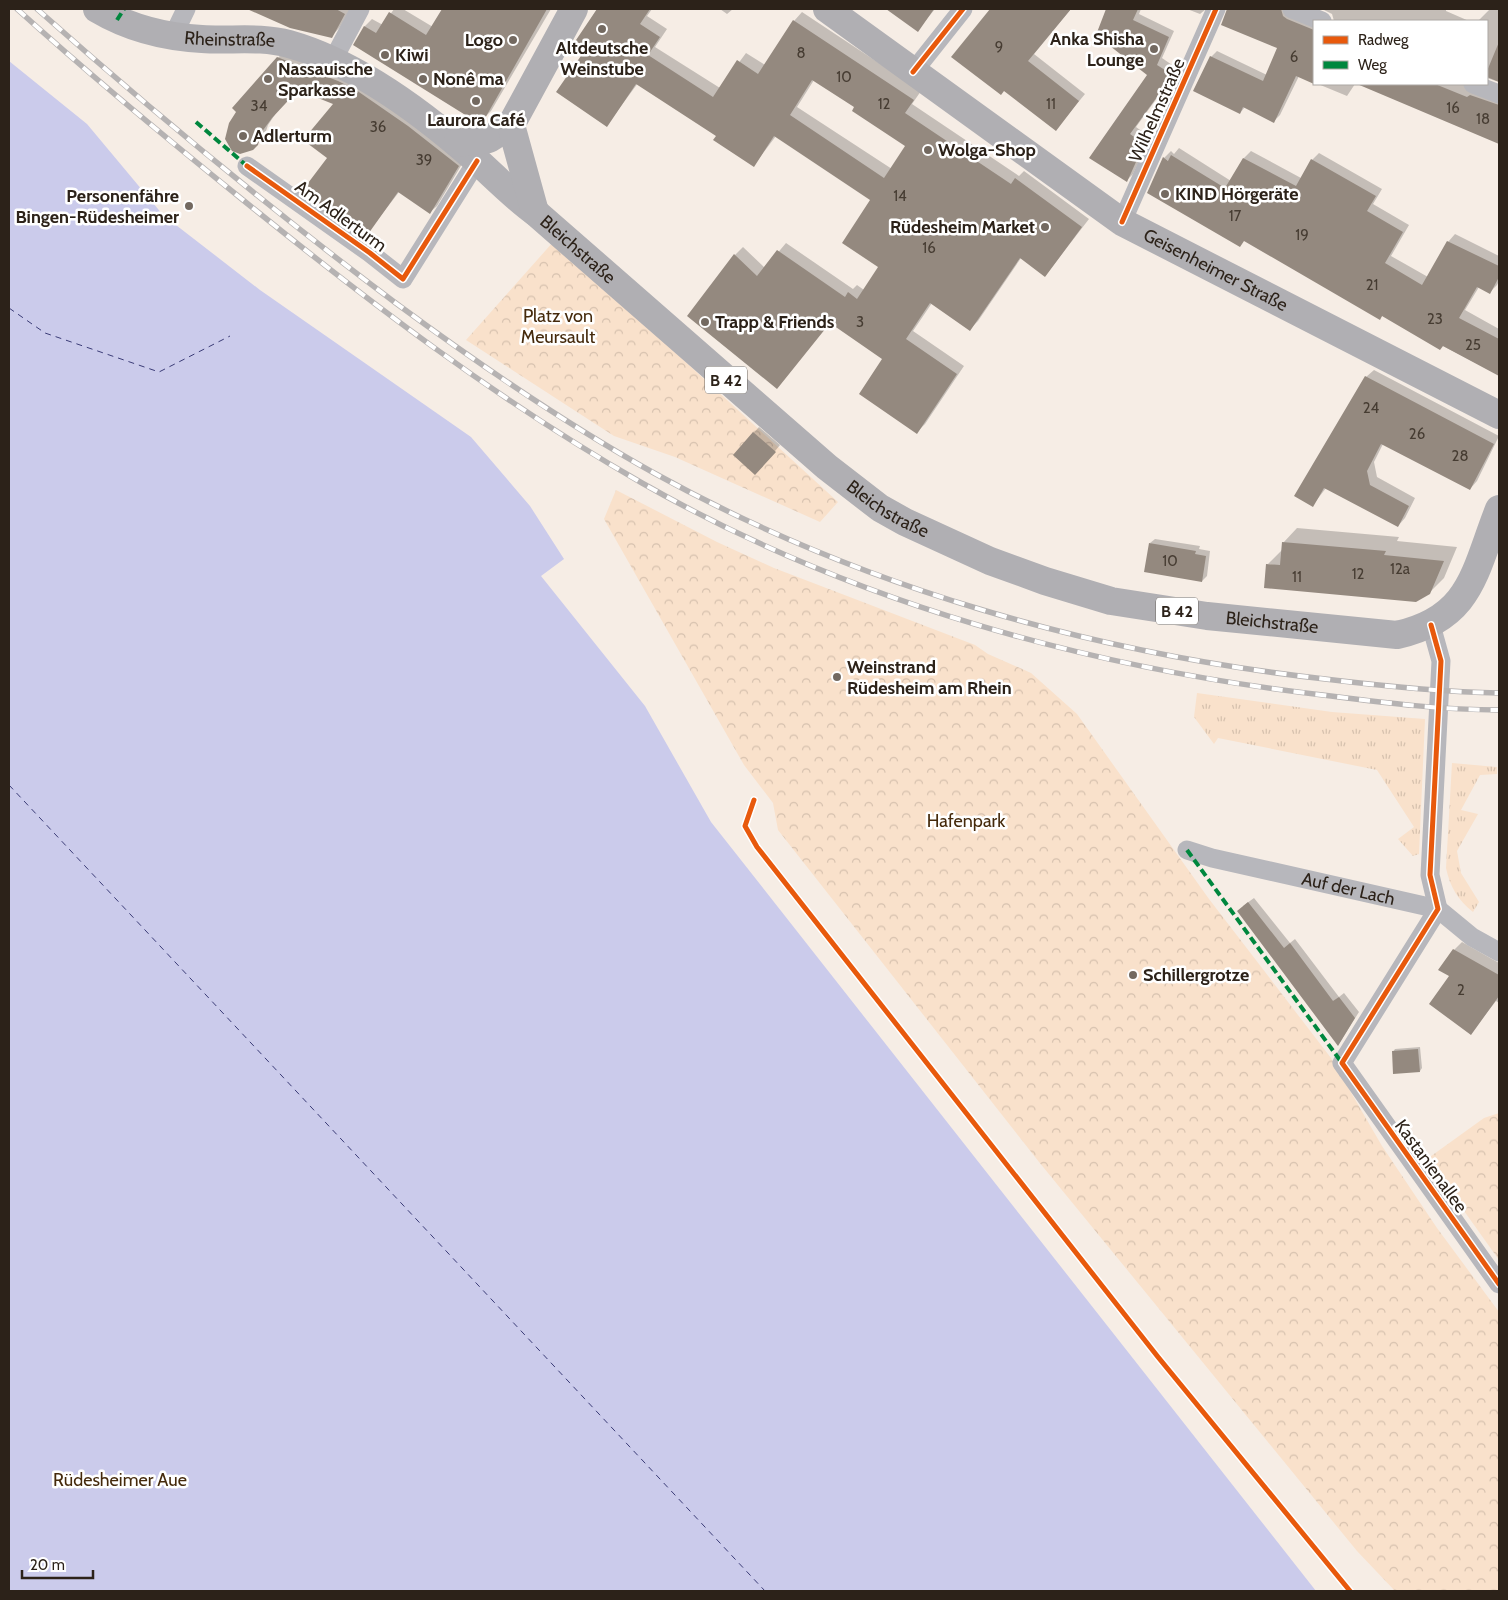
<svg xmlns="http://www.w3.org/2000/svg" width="1508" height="1600" viewBox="0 0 1508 1600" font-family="Cabin,sans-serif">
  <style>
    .grass { fill: url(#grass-tufts) }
    .park { fill: url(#park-crowns) }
    .water { fill: #cbcbeb }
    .shadow { fill: #0003; fill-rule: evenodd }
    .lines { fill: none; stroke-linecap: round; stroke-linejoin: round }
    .ferry { stroke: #3b3c77; stroke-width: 1; stroke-dasharray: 6 5; stroke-linecap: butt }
    .building { fill: #94897f; fill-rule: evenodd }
    .street { stroke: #b7b7bc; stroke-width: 19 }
    .primary { stroke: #b0afb3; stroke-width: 28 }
    .rail-casing { stroke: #b5b2b2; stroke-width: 5.5 }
    .rail { stroke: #fff; stroke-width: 4; stroke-dasharray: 11; stroke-linecap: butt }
    .quiet { stroke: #00873e; stroke-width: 4; stroke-dasharray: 8 4; stroke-linecap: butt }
    .cycleway-casing { stroke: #fff; stroke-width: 8 }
    .cycleway { stroke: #e8590c; stroke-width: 5 }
    .poi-dot { fill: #736960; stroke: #fff; stroke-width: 2 }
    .labels { text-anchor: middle; stroke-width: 5; stroke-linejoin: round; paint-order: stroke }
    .number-label { font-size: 15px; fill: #463c32 }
    .shield { fill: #fff; stroke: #6b645e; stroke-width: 1 }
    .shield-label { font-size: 16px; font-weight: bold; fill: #2c2219 }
    .street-label { font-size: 18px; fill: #2c2219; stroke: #fff }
    .poi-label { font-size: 18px; font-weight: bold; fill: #2c2219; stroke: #fff; text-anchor: start }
    .park-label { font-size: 18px; fill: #452a0c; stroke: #fff }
  </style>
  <defs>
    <pattern id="grass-tufts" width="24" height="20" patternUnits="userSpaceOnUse" patternTransform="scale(1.25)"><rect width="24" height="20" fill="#f9e1cb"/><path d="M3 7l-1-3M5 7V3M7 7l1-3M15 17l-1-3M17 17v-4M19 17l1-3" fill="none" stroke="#d6c1ae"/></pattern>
    <pattern id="park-crowns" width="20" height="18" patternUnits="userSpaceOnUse" patternTransform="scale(1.25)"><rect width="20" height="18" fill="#f9e1cb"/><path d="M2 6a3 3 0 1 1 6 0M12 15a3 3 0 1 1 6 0" fill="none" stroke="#d6c1ae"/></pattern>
  </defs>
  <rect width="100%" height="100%" fill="#f6ede5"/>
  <path class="grass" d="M1197,693l135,19 93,7 -6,135 -6,2 -15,-17 16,-12 -37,-57 -159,-32 -4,6 -20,-27z
    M1452,763l45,4v7l-17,1 -19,35 17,4 -21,37 4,22 18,29 -6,10c-15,-12 -23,-25 -27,-44z"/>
  <path class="park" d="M554,241l284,261 -18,20 -145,-65 -61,-21 -148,-96z
    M616,490l101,52 57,26 201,77 13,9 43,19 46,41 132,185 122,159 51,88 55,82 62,84v279h-104l-38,-40 -318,-389 -261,-332 -5,-27 -29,-38 -140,-246z
    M1499,1113v147l-72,-101 57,-41z"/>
  <path class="water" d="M9,61l78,63 76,91 97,75 211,147 59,69 34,53 -23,17 104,130 66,116 605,769h-1307z"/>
  <path class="shadow" d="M250,9h100l-10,18 -8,9 -41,-9z
    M394,9h9l30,18 10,-18h108l-60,102 -8,8 -128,-74 10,-19 7,-7 11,6z
    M597,9h55l-5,7 20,13 -12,18 65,41 26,-35 19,12 29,-44 8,-9 119,79 -9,13 107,72 5,-5 65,48 -44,57 -24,-18 -43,63 -8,8 -38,-26 -19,28 51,35 -39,58 -8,8 -33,-73 -54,-37 -53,65 -42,-132 8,-8 22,21 21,-25 67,46 4,-4 7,5 16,-23 -8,-68 -96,-63 -22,29 -36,-29 -80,-53 -31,42 -20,-76 -11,-6zM814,80l42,27 51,39 -15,23 -95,-62z
    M720,9h13l-6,5z
    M888,9h47l-17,21z
    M992,9h79l-37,45 51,40 -23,28 -58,-32 -51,-33z
    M1108,9h33l-2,5 35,17 -12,27 16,11 -42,58 14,10 -17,37 -6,6 -36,-22 58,-83 -51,-41z
    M1187,9h19l-6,5z
    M1228,9h61l25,13v60l-15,-6 -19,39 -6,6 -29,-14 -5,6 -29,-56 6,-6 50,24 11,-28 -55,-23z
    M1322,9h124v2l23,10h-135l-2,-7z
    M1490,9h9v73l-12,-4v-57h-9z
    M284,51l61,23 120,85 -28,47 -7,6 -31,-20 -33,43 -37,-78 7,-54 -38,-14 -20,21 -10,15 -4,12 -12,12 26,-91z
    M1318,84h37l-8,12z
    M1359,84h112l28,13v44z
    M1179,148l52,33 13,-23 7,-7 50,27 11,-18 7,-7 63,36 -9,15 36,21 -18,31 37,21 20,-35 7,-8 44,22v25l-2,4 -7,7 -11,-5 -14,23 34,19v46l-116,-60 -3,3 -216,-160 7,-7 3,3z
    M1374,370l125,66 -22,45 -7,8 -87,-45 -9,18 3,15 38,21 -10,20 -7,8 -72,-38 -13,17 53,-128z
    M759,427l21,18 -19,23 -27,-13z
    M1297,528l102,9 -2,4 60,6 -13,31 -15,15 -161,-29 14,-14 1,-7z
    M1155,539l45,7 -1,3 11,2 -3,25 -5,5 -52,-38z
    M1254,898l36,45 5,-4 44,58 5,-4 15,19 -21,33 -95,-139z
    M1462,942l37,21v40l-3,-2 -25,32 -17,-83z
    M1420,1047l2,21 -2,3 -27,-19 2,-3z"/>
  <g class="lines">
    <path class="ferry" d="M9,308l36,25 114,39 71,-36
      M9,785l756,806"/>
  </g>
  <path class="building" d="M247,9h89l9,5 -13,24 -42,-10z
    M442,9h105l-63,111 -9,1 -122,-76 11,-19 12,7 13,-21 37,23z
    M597,9h53l-10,15 20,13 -12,18 65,42 24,-37 21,14 35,-54 121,80 -9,13 106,71 4,-6 67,49 -37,50 -25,-19 -50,73 -40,-28 -24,36 51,35 -40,60 -58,-40 23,-35 -52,-36 -53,66 -90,-73 47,-62 23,22 20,-26 68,47 3,-5 9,7 21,-32 -36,-24 28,-43 -96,-64 -20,31 -41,-27 3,-4 -80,-52 -29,43 -51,-35 29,-42 -11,-7zM812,80l42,27 -2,4 53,35 -21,32 -94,-63z
    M886,9h48l-16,23z
    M990,9h81l-43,52 51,40 -23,30 -52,-40 -3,4 -50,-38z
    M1106,9h32l-5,11 36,17 -12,28 16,10 -43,59 14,10 -17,38 -38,-24 58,-83 -51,-40z
    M1227,9h54l2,7 4,3 27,11v54l-18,-8 -22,47 -31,-16 -3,7 -47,-23 17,-35 53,25 14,-33 -56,-23z
    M1499,42v40l-12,-5v-6z
    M277,57l61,24 18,9 52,36 51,40 -29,48 -32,-22 -32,45 -64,-46 25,-33 -24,-18 30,-36 -35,-14 -26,28 -11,15 -3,12 -5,5 -13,4 -8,-3 -7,-12 4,-16 7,-11 -4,-4z
    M1357,84h78l32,13 3,-2 29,10v39z
    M1171,155l54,33 18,-30 53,28 15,-27 65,37 -9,15 36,21 -18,31 37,22 25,-44 52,25v11l-9,17 -13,-7 -18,31 40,21v37l-56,-30 -3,4 -58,-34 -2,4 -136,-79 -4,6 -93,-54 16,-36 5,4z
    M1365,376l129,68 -24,46 -89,-46 -14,27 3,14 39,21 -11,21 -74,-39 -11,19 -19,-11z
    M753,432l23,20 -21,23 -22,-20z
    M1282,542l104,9 -2,4 60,6 -14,33 -14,8 -152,-14 2,-24 14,1z
    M1149,543l47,8 -1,3 11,2 -4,26 -58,-10z
    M1248,902l36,46 6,-5 43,58 6,-4 16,21 -17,28 -101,-135z
    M1453,949l46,26v21l-28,39 -42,-31 20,-28 -11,-6z
    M1418,1049l2,23 -27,2 -1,-23z"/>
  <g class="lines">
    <g class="street">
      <path d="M1292,9l30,12"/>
      <path d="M173,36l13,-27"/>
      <path d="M333,60l27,-51"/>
      <path d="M913,72l50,-63"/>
      <path d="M1473,84l26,10"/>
      <path d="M247,166l123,87 33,26 74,-118"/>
      <path d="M1122,222l94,-213"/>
      <path d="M1431,625l10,36 -11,214 8,34 -96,154 157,221"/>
      <path id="s1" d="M1187,850l25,8 226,51 34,28 27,15"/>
    </g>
    <g class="primary">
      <path id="s2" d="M97,9c32,19 67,28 105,30 29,2 58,-3 87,5 67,19 134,69 186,115 20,18 38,37 60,53l292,255 53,41 25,14 85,39 55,20 66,20 96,15 190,19c75,-17 77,-63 102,-126"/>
      <path id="s3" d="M827,9l295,213 377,193"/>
      <path d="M457,143l32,-4 22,-14"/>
      <path d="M535,212l-24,-87 63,-116"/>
    </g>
    <g class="rail-casing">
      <path id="rail" d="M17,9c73,66 149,129 226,191 127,103 256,201 399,283 210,120 450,186 689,213 56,7 112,14 168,14
        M37,9c116,103 236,202 360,295 83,61 167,119 257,169 206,114 438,180 671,206 58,7 116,13 174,14"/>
    </g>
    <use href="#rail" class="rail"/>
    <path class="quiet" d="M117,20l7,-11
      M196,122l51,44
      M1187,850l155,213"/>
    <g class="cycleway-casing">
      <path id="cycleway" d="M913,72l50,-63
        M247,166l123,87 33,26 74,-118
        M1122,222l94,-213
        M1431,625l10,36 -11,214 8,34 -96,154 157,221
        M754,800l-9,26 12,21 401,510 192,234"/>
    </g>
    <use href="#cycleway" class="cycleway"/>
  </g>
  <g class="poi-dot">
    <circle cx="602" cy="29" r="5"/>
    <circle cx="513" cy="40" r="5"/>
    <circle cx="1154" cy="49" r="5"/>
    <circle cx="385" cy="55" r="5"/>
    <circle cx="268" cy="79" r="5"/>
    <circle cx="423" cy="79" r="5"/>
    <circle cx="476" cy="101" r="5"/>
    <circle cx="243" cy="136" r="5"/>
    <circle cx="928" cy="150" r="5"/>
    <circle cx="1165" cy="194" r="5"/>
    <circle cx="189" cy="206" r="5"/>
    <circle cx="1045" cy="227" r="5"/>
    <circle cx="705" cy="322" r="5"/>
    <circle cx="837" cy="677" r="5"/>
    <circle cx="1133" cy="975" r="5"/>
  </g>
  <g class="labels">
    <g class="number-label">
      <text x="999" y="52">9</text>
      <text x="801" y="58">8</text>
      <text x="1294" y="62">6</text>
      <text x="844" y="82">10</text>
      <text x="884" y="109">12</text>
      <text x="1051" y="109">11</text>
      <text x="259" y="111">34</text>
      <text x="1453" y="113">16</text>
      <text x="1483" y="124">18</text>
      <text x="378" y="132">36</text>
      <text x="424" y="165">39</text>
      <text x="900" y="201">14</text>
      <text x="1235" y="221">17</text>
      <text x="1302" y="240">19</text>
      <text x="929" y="253">16</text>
      <text x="1372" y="290">21</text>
      <text x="1435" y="324">23</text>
      <text x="860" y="327">3</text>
      <text x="1473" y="350">25</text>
      <text x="1371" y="413">24</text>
      <text x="1417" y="439">26</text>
      <text x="1460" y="461">28</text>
      <text x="1170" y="566">10</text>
      <text x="1400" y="574">12a</text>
      <text x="1358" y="579">12</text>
      <text x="1297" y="582">11</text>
      <text x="1461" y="995">2</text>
    </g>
    <g class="shield">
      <rect x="705" y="366.5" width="42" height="27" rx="4"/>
      <rect x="1156" y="597.5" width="42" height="27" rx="4"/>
    </g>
    <g class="shield-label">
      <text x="726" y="386">B 42</text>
      <text x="1177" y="617">B 42</text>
    </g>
    <g class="street-label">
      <text dy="6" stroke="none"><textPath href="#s2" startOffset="138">Rheinstraße</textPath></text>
      <text transform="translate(1157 110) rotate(-66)" y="6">Wilhelmstraße</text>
      <text transform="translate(341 216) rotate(36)" y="6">Am Adlerturm</text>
      <text dy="6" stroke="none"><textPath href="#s2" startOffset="555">Bleichstraße</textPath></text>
      <text dy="6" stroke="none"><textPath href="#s3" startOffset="469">Geisenheimer Straße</textPath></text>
      <text dy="6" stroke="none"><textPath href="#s2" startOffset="960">Bleichstraße</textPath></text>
      <text dy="6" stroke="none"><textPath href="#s2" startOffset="1365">Bleichstraße</textPath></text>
      <text dy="6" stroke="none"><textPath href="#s1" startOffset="166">Auf der Lach</textPath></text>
      <text transform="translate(1431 1166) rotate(54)" y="6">Kastanienallee</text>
    </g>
    <g class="poi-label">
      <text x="1144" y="45" text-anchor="end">Anka Shisha<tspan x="1144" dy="21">Lounge</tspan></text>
      <text x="503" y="46" text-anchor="end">Logo</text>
      <text x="602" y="54" text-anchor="middle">Altdeutsche<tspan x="602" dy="21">Weinstube</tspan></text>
      <text x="395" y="61">Kiwi</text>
      <text x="278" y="75">Nassauische<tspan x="278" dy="21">Sparkasse</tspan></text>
      <text x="433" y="85">Nonê ma</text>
      <text x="476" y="126" text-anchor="middle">Laurora Café</text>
      <text x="253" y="142">Adlerturm</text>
      <text x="938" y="156">Wolga-Shop</text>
      <text x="1175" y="200">KIND Hörgeräte</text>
      <text x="179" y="202" text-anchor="end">Personenfähre<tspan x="179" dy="21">Bingen-Rüdesheimer</tspan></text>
      <text x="1035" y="233" text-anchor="end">Rüdesheim Market</text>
      <text x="715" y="328">Trapp &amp; Friends</text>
      <text x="847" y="673">Weinstrand<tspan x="847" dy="21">Rüdesheim am Rhein</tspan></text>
      <text x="1143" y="981">Schillergrotze</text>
    </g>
    <g class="park-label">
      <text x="558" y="322">Platz von<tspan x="558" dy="21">Meursault</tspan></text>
      <text x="966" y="827">Hafenpark</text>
      <text x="120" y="1486">Rüdesheimer Aue</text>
    </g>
  </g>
  <rect width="1508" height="1600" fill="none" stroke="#2c2219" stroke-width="20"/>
  <rect x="1313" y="20" width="175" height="65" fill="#ffffff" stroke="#aba7a3"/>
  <rect x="1323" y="36" width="25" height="8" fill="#e8590c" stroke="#aba7a3"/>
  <text x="1358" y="45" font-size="15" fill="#2c2219">Radweg</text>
  <rect x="1323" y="61" width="25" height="8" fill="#00873e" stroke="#aba7a3"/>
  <text x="1358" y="70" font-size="15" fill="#2c2219">Weg</text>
  <path d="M22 1570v8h71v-8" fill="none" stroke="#2c2219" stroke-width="2.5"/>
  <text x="30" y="1570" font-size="15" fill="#2c2219" stroke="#ffffff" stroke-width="4" paint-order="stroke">20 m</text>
</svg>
